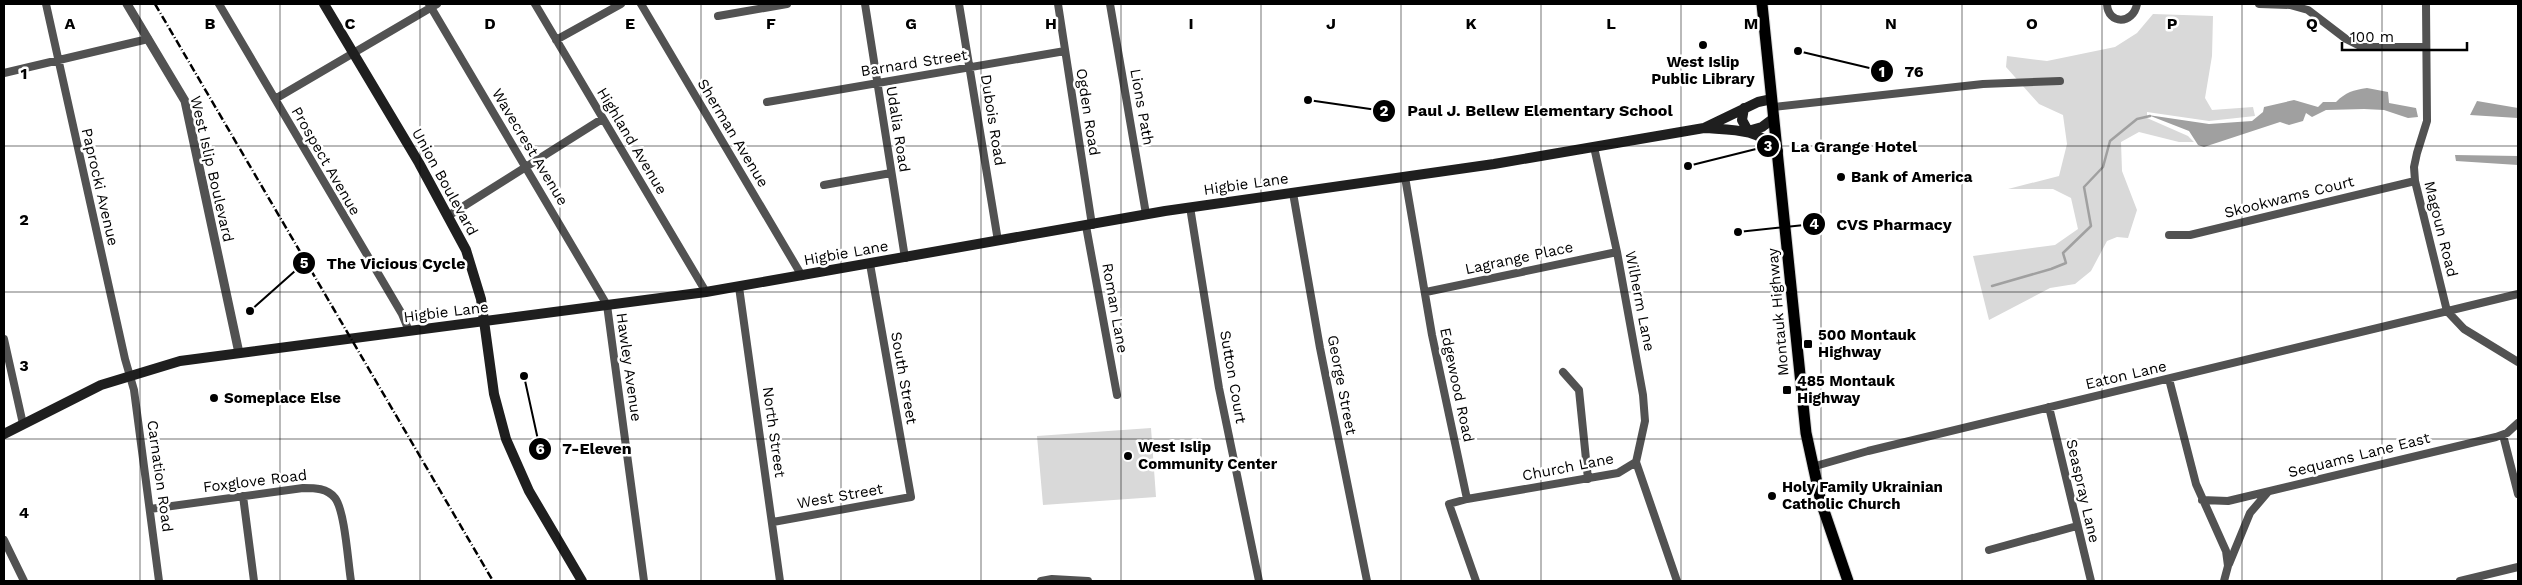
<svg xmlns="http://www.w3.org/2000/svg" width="2522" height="585" viewBox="0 0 2522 585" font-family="'Work Sans',sans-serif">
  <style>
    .green { fill: #d9d9d9 }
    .water { fill: #a0a0a0 }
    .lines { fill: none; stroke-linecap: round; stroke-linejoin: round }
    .stream { stroke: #a0a0a0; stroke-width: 2.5 }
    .primary-casing { stroke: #dbdbdb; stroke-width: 13 }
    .minor { stroke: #525252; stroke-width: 8 }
    .tertiary { stroke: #525252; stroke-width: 9 }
    .secondary { stroke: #1f1f1f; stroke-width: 10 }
    .primary { stroke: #000; stroke-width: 11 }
    .rail { stroke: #000; stroke-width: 2.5; stroke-dasharray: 8 2.5 1 2.5; stroke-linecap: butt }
    .grid { fill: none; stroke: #000; stroke-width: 1; stroke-opacity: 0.55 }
    .poi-dot { fill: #000; stroke: #fff; stroke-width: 2 }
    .labels { text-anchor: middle; stroke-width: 5; stroke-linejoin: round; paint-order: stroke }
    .poi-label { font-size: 15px; font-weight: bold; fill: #000; stroke: #fff; text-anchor: start }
    .street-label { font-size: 15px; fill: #000; stroke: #fff }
    .grid-label { font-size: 16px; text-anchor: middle; font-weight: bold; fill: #000; stroke: #fff; stroke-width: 5; stroke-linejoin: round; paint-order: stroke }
    .leader { fill: none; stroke: #000; stroke-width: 2 }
    .callout-dot { fill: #000; stroke: #fff; stroke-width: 2 }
    .mark-label { font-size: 15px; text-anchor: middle; font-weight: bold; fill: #fff }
    .callout-label { font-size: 16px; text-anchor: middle; font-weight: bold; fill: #000; stroke: #fff; stroke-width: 5; stroke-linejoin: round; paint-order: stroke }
  </style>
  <rect width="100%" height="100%" fill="#fff"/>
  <path class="green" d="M2153,14l60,2 -1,40 -7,42 7,12 41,-3 2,9 -46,5 -62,-9v6l41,18 6,6h-15l-40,-10 -18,10 1,29 15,39 -9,28 -11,-1 -10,4 -16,30 -16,13 -25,4 -61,32 -16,-64 82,-11 23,-16 -7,-31 -18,-9h-45l51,-13 8,-32 -4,-29 -24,-11 -33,-37 1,-11 40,5 68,-14 22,-14z
    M1151,428l5,69 -113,8 -6,-69z"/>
  <path class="water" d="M2367,88l21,4 1,11 27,5 2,9 -10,1 -24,-8 -20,-1 -38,1 -14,7 -6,-4 -3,8 -14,4 -9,-3 -76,25 -6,-2 -9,-14 -41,-16 61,9 43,-3 11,-9 1,-5 30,-7 24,7 5,-5h13c10,-10 17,-12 31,-14z
    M2477,101l41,7v10l-48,-3z
    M2455,155l63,1v9l-62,-4z"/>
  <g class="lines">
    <path class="stream" d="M1992,286l59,-17 15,-6 -3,-10 28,-27 -7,-39 19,-20 7,-26 27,-22 13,-3"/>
    <g class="primary-casing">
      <path id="primary" d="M1762,4l44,429 15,69 27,79"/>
    </g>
    <path class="minor" d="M46,4l79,355 9,31 25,191
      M219,4l183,310 7,17
      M429,4l178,301 37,276
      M535,4l171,288
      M641,4l161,272
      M865,4l40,254
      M959,4l39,237
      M1058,4l34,221
      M1110,4l36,210
      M2107,4c1,21 26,21 30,0
      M2259,4l31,1 18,5 38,29 16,8h64
      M2426,4l1,117 -10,32 -3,14 1,14 32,130 17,18 54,33
      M718,16l69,-12
      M556,40l65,-36
      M4,73l144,-34
      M275,99l162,-95
      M767,102l298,-51
      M1773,107l210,-23 77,-3
      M1594,147l23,105 26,143 2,26 -9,41
      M1405,177l27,158 35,164
      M824,185l67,-12
      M1293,193l27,155 47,233
      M1190,207l29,181 40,193
      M448,216l154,-97
      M1086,226l31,169
      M2169,235h21l225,-54
      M739,287l41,294
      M1426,292l191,-40
      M4,339l19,85
      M1563,372l16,18 9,89
      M2169,379l27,105 30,67 2,15 -4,15
      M2049,407l42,174
      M2503,435l15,59
      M1636,462l41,119
      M1812,467l56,-16 650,-157
      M243,496l11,85
      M2202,500l26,1 268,-64 11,-4 11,-10
      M150,509l153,-21c12,0 24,0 32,10 10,13 13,65 16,83
      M773,522l138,-25 -41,-233
      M4,540l20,41
      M1989,550l88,-24
      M2229,564l21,-51 18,-21
      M1041,581l11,-2 36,2
      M1476,581l-27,-77 18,-5 151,-26 18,-11
      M2460,581l58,-14"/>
    <path class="tertiary" d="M127,4l58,97 54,252"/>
    <path class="secondary" d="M324,4l95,159 47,87 15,49 13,95 12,45 23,52 53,90
      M1744,108l-2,12 6,11
      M1705,128c28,2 53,0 73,23
      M1748,131l14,-4 12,-9
      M4,434l97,-49 79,-24 526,-69 459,-81 329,-47 210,-36 54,-26 14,-3"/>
    <use href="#primary" class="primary"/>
    <path class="rail" d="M155,4l338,577"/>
  </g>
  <path class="grid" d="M140,4v577M280,4v577M420,4v577M560,4v577M701,4v577M841,4v577M981,4v577M1121,4v577M1261,4v577M1401,4v577M1541,4v577M1681,4v577M1821,4v577M1962,4v577M2102,4v577M2242,4v577M2382,4v577M4,146h2514M4,292h2514M4,439h2514"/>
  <g class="poi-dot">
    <circle cx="1703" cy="45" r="5"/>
    <circle cx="1841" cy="177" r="5"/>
    <rect x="1803" y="339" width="10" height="10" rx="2.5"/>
    <rect x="1782" y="385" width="10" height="10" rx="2.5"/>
    <circle cx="214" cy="398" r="5"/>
    <circle cx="1128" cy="456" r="5"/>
    <circle cx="1772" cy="496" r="5"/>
  </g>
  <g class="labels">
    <g class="poi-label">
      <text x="1703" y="67" text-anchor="middle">West Islip<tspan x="1703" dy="17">Public Library</tspan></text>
      <text x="1851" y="182">Bank of America</text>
      <text x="1818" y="340">500 Montauk<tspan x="1818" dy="17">Highway</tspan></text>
      <text x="1797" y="386">485 Montauk<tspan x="1797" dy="17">Highway</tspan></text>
      <text x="224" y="403">Someplace Else</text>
      <text x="1138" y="452">West Islip<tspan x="1138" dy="17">Community Center</tspan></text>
      <text x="1782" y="492">Holy Family Ukrainian<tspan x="1782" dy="17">Catholic Church</tspan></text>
    </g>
    <g class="street-label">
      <text transform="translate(914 63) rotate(-9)" y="5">Barnard Street</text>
      <text transform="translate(1142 107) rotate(80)" y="5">Lions Path</text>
      <text transform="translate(1088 112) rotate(81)" y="5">Ogden Road</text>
      <text transform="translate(993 120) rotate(81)" y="5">Dubois Road</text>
      <text transform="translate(898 129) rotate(81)" y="5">Udalia Road</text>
      <text transform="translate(733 133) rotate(59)" y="5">Sherman Avenue</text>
      <text transform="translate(632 141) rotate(59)" y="5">Highland Avenue</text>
      <text transform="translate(530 147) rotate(59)" y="5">Wavecrest Avenue</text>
      <text transform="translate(326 161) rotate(60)" y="5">Prospect Avenue</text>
      <text transform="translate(212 169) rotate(77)" y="5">West Islip Boulevard</text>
      <text transform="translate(445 182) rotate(61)" y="5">Union Boulevard</text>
      <text transform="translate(1246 184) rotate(-8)" y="5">Higbie Lane</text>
      <text transform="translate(100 187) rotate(77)" y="5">Paprocki Avenue</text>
      <text transform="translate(2289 197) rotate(-14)" y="5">Skookwams Court</text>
      <text transform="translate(2441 229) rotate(76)" y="5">Magoun Road</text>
      <text transform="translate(846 253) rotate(-10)" y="5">Higbie Lane</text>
      <text transform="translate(1519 258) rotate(-12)" y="5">Lagrange Place</text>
      <text transform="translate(1640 301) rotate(79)" y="5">Wilherm Lane</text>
      <text transform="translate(1115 308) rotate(80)" y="5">Roman Lane</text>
      <text transform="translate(446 312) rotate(-7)" y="5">Higbie Lane</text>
      <text transform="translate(1778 312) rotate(-95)" y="5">Montauk Highway</text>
      <text transform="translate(629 367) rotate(82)" y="5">Hawley Avenue</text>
      <text transform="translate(2126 375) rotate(-13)" y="5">Eaton Lane</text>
      <text transform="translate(1233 377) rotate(80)" y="5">Sutton Court</text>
      <text transform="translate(904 378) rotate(80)" y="5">South Street</text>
      <text transform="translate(1342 385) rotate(79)" y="5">George Street</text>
      <text transform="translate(1457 385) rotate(78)" y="5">Edgewood Road</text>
      <text transform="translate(774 432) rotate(82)" y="5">North Street</text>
      <text transform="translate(2359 455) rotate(-14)" y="5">Sequams Lane East</text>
      <text transform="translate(1568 467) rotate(-11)" y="5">Church Lane</text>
      <text transform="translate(160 476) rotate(82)" y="5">Carnation Road</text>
      <text transform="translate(255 481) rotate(-7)" y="5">Foxglove Road</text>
      <text transform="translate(2083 491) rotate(77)" y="5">Seaspray Lane</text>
      <text transform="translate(840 496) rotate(-10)" y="5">West Street</text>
    </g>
  </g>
  <g class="grid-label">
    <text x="70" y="29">A</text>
    <text x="210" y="29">B</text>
    <text x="350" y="29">C</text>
    <text x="490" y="29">D</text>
    <text x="630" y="29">E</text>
    <text x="771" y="29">F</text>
    <text x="911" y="29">G</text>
    <text x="1051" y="29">H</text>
    <text x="1191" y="29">I</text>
    <text x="1331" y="29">J</text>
    <text x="1471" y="29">K</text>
    <text x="1611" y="29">L</text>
    <text x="1751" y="29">M</text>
    <text x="1891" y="29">N</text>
    <text x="2032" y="29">O</text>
    <text x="2172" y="29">P</text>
    <text x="2312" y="29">Q</text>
    <text x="24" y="79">1</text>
    <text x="24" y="225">2</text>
    <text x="24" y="371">3</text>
    <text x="24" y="518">4</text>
  </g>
  <path class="leader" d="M1798 51L1882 71M1308 100L1384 111M1688 166L1768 146M1738 232L1814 224M250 311L304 263M524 376L540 449"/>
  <g class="callout-dot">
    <circle cx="1798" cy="51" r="5"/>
    <circle cx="1308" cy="100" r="5"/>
    <circle cx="1688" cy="166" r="5"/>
    <circle cx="1738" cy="232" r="5"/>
    <circle cx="250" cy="311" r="5"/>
    <circle cx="524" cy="376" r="5"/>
    <circle cx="1882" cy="71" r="12"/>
    <circle cx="1384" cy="111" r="12"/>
    <circle cx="1768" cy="146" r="12"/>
    <circle cx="1814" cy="224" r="12"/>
    <circle cx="304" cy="263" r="12"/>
    <circle cx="540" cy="449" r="12"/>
  </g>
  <g class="mark-label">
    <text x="1882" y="77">1</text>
    <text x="1384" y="116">2</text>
    <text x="1768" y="151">3</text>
    <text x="1814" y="229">4</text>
    <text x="304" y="268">5</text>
    <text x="540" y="454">6</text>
  </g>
  <g class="callout-label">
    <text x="1914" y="77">76</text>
    <text x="1540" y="116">Paul J. Bellew Elementary School</text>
    <text x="1854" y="152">La Grange Hotel</text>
    <text x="1894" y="230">CVS Pharmacy</text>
    <text x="396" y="269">The Vicious Cycle</text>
    <text x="597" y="454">7-Eleven</text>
  </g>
  <rect width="2522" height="585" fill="none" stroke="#000000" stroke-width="10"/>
  <path d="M2342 42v8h125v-8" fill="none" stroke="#000000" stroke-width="2.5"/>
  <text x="2350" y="42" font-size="15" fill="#000000" stroke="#ffffff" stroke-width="4" paint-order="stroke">100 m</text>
</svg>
